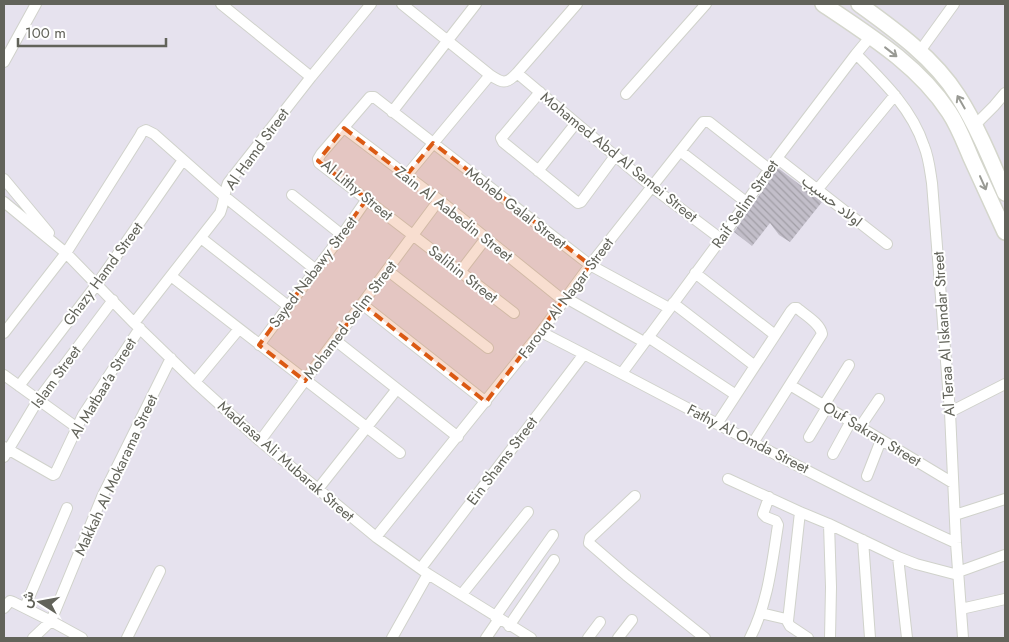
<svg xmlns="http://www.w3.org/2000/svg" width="1009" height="642" viewBox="0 0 1009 642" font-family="Jost,Vazirmatn,sans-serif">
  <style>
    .building { fill: url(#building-back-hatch) }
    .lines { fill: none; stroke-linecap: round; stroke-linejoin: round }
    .street-casing { stroke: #d0d2cb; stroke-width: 12 }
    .secondary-casing { stroke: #d4d6cc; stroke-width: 18 }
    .street { stroke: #fff; stroke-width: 10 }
    .secondary { stroke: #fff; stroke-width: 15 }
    .oneway { stroke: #999a94 }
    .marked { fill: #db5a14; fill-opacity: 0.2; stroke: #db5a14; stroke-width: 4; stroke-dasharray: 10 6; stroke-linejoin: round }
    .labels { text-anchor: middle; stroke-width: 4; stroke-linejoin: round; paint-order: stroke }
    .street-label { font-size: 15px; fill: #62635a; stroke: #fff }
  </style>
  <defs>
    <pattern id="building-back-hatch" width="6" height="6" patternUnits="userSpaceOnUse" patternTransform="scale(1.25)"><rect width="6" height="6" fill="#c2bec9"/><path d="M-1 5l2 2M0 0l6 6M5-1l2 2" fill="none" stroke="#a19ea6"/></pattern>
  </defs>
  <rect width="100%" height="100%" fill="#e6e2ee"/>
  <path class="building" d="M778,168l44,34 -32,40 -11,-7 -9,-12 -18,23 -18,-14z"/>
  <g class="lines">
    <g class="street-casing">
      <path id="street" d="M221,4l90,73
        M402,4l88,71c12,8 16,10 27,-2l60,-69
        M920,51l34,-47
        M856,54c27,27 56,55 68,92 5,12 6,25 8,37l18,229 6,131 7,95
        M4,62l32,-58
        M517,73l135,114 69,52
        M540,92l-37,44 -2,2 2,4 75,61 3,-1 34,-46
        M626,94l80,-90
        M392,112l84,-108
        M975,125l19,-19 11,-13
        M344,128l95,72 125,101
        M680,151l66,51
        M777,158l110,86
        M538,171l38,-48
        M406,176l84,-101
        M4,179l45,54
        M817,190l78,-95
        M292,195l50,40
        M4,202l62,51 68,70 61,59 65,59 116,96 52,37 103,64
        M201,238l87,68
        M387,270l101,78
        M460,272l26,-34
        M695,273l80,62
        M171,276l229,177
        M566,298l78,44
        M673,303l82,63
        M362,304l124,98
        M514,313l-195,-150 -1,-4 3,-5 49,-57h4l216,168 79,43
        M134,323l86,-110c4,-10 4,-20 8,-30l83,-106 60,-73
        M541,332c138,70 274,147 415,211
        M4,333l62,-80 74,-117 2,-4 4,-2 8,4 70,62 92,74
        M648,337l88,58
        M335,340l123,97
        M259,345l83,-110 25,-36
        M622,373l99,-134 56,-81 79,-104 15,-18
        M4,375l72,52
        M195,382l44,-53
        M790,385l163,98
        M19,386l78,-102 86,-124
        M824,405l25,-40
        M950,412l55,-28
        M717,424l74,-113 3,-3h3c8,7 23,15 25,26l-69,109
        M860,427l19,-28
        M809,437l18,-30
        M260,441l179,-241
        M4,447l49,28 2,-1 28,-59 57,-87
        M833,454l18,-33
        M4,457l34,-57 75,-100
        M867,476l14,-36
        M728,479l72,33 29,12 69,33 18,7 42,11
        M318,489l79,-100
        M635,496l-45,42 -1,5 37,32 79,63
        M955,515l50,-16
        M829,524l2,63 -1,51
        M376,537l165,-205 49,-67 113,-143h6l60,47
        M863,540l7,98
        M898,557l9,81
        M421,568l163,-214
        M958,572l47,-17
        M462,594l66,-82
        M25,607l42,-99
        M4,608l6,-7 3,1 38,19 31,17
        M961,609l44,-10
        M761,613l25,6 4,7 18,12
        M495,617l58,-82
        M788,621l12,-109
        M509,626l45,-66
        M33,638l18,-17 51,-124 69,-139
        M127,638l33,-67
        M392,638l36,-64
        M486,638l13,-19
        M588,638l12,-16
        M618,638l14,-18
        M750,638c18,-35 22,-75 28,-113l-2,-4 -10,-4 -3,-3 6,-17"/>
    </g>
    <g class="secondary-casing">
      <path id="secondary" d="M823,4c46,31 95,61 126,108 10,15 16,32 23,48 11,24 22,48 33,72
        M859,4c36,26 75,54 99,92 19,30 33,64 47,97"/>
    </g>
    <use href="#street" class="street"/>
    <use href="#secondary" class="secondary"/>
  </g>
  <defs><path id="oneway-shaft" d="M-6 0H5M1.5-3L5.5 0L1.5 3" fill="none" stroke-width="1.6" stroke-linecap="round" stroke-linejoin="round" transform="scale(1.25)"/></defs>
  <g class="oneway">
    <use href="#oneway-shaft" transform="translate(891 52) rotate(38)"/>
    <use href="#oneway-shaft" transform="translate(961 102) rotate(-120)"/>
    <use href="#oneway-shaft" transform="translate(983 183) rotate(66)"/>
  </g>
  <path class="marked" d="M344,128l62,48 27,-33 157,122 -104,137 -124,-98 -57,77 -46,-36 108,-146 -49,-38z"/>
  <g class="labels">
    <g class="street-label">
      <text transform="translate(257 149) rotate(-54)" y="5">Al Hamd Street</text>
      <text transform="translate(619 157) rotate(39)" y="5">Mohamed Abd Al Samei Street</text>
      <text transform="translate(357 190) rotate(39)" y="5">Al Lithy Street</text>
      <text transform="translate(832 201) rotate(38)" y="5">اولاد حسيب</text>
      <text transform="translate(745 204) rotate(-55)" y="5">Raif Selim Street</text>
      <text transform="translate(516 208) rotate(38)" y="5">Moheb Galal Street</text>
      <text transform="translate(454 214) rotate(38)" y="5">Zain Al Aabedin Street</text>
      <text transform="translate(313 272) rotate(-53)" y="5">Sayed Nabawy Street</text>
      <text transform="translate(103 274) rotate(-54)" y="5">Ghazy Hamd Street</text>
      <text transform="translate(463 274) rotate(38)" y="5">Salihin Street</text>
      <text transform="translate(566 298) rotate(-53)" y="5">Farouq Al Nagar Street</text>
      <text transform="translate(350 320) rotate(-53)" y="5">Mohamed Selim Street</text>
      <text transform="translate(944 334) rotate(-94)" y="5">Al Teraa Al Iskandar Street</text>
      <text transform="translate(56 377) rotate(-54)" y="5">Islam Street</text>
      <text transform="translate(103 388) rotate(-59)" y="5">Al Matbaa'a Street</text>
      <text transform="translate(872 434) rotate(31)" y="5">Ouf Sakran Street</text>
      <text transform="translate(748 439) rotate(27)" y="5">Fathy Al Omda Street</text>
      <text transform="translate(286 461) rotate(41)" y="5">Madrasa Ali Mubarak Street</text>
      <text transform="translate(502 461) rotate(-53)" y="5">Ein Shams Street</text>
      <text transform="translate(116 475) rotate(-65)" y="5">Makkah Al Mokarama Street</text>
    </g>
  </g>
  <rect width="1009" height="642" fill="none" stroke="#62635a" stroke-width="10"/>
  <g transform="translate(40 602) rotate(281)" stroke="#ffffff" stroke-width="4" paint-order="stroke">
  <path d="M0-4L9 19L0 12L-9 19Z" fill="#62635a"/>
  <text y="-8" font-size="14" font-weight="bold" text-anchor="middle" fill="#62635a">ش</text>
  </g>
  <path d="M18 38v8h148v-8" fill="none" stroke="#62635a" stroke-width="2.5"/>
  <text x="25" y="38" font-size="15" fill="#62635a" stroke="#ffffff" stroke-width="4" paint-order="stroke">100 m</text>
</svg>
